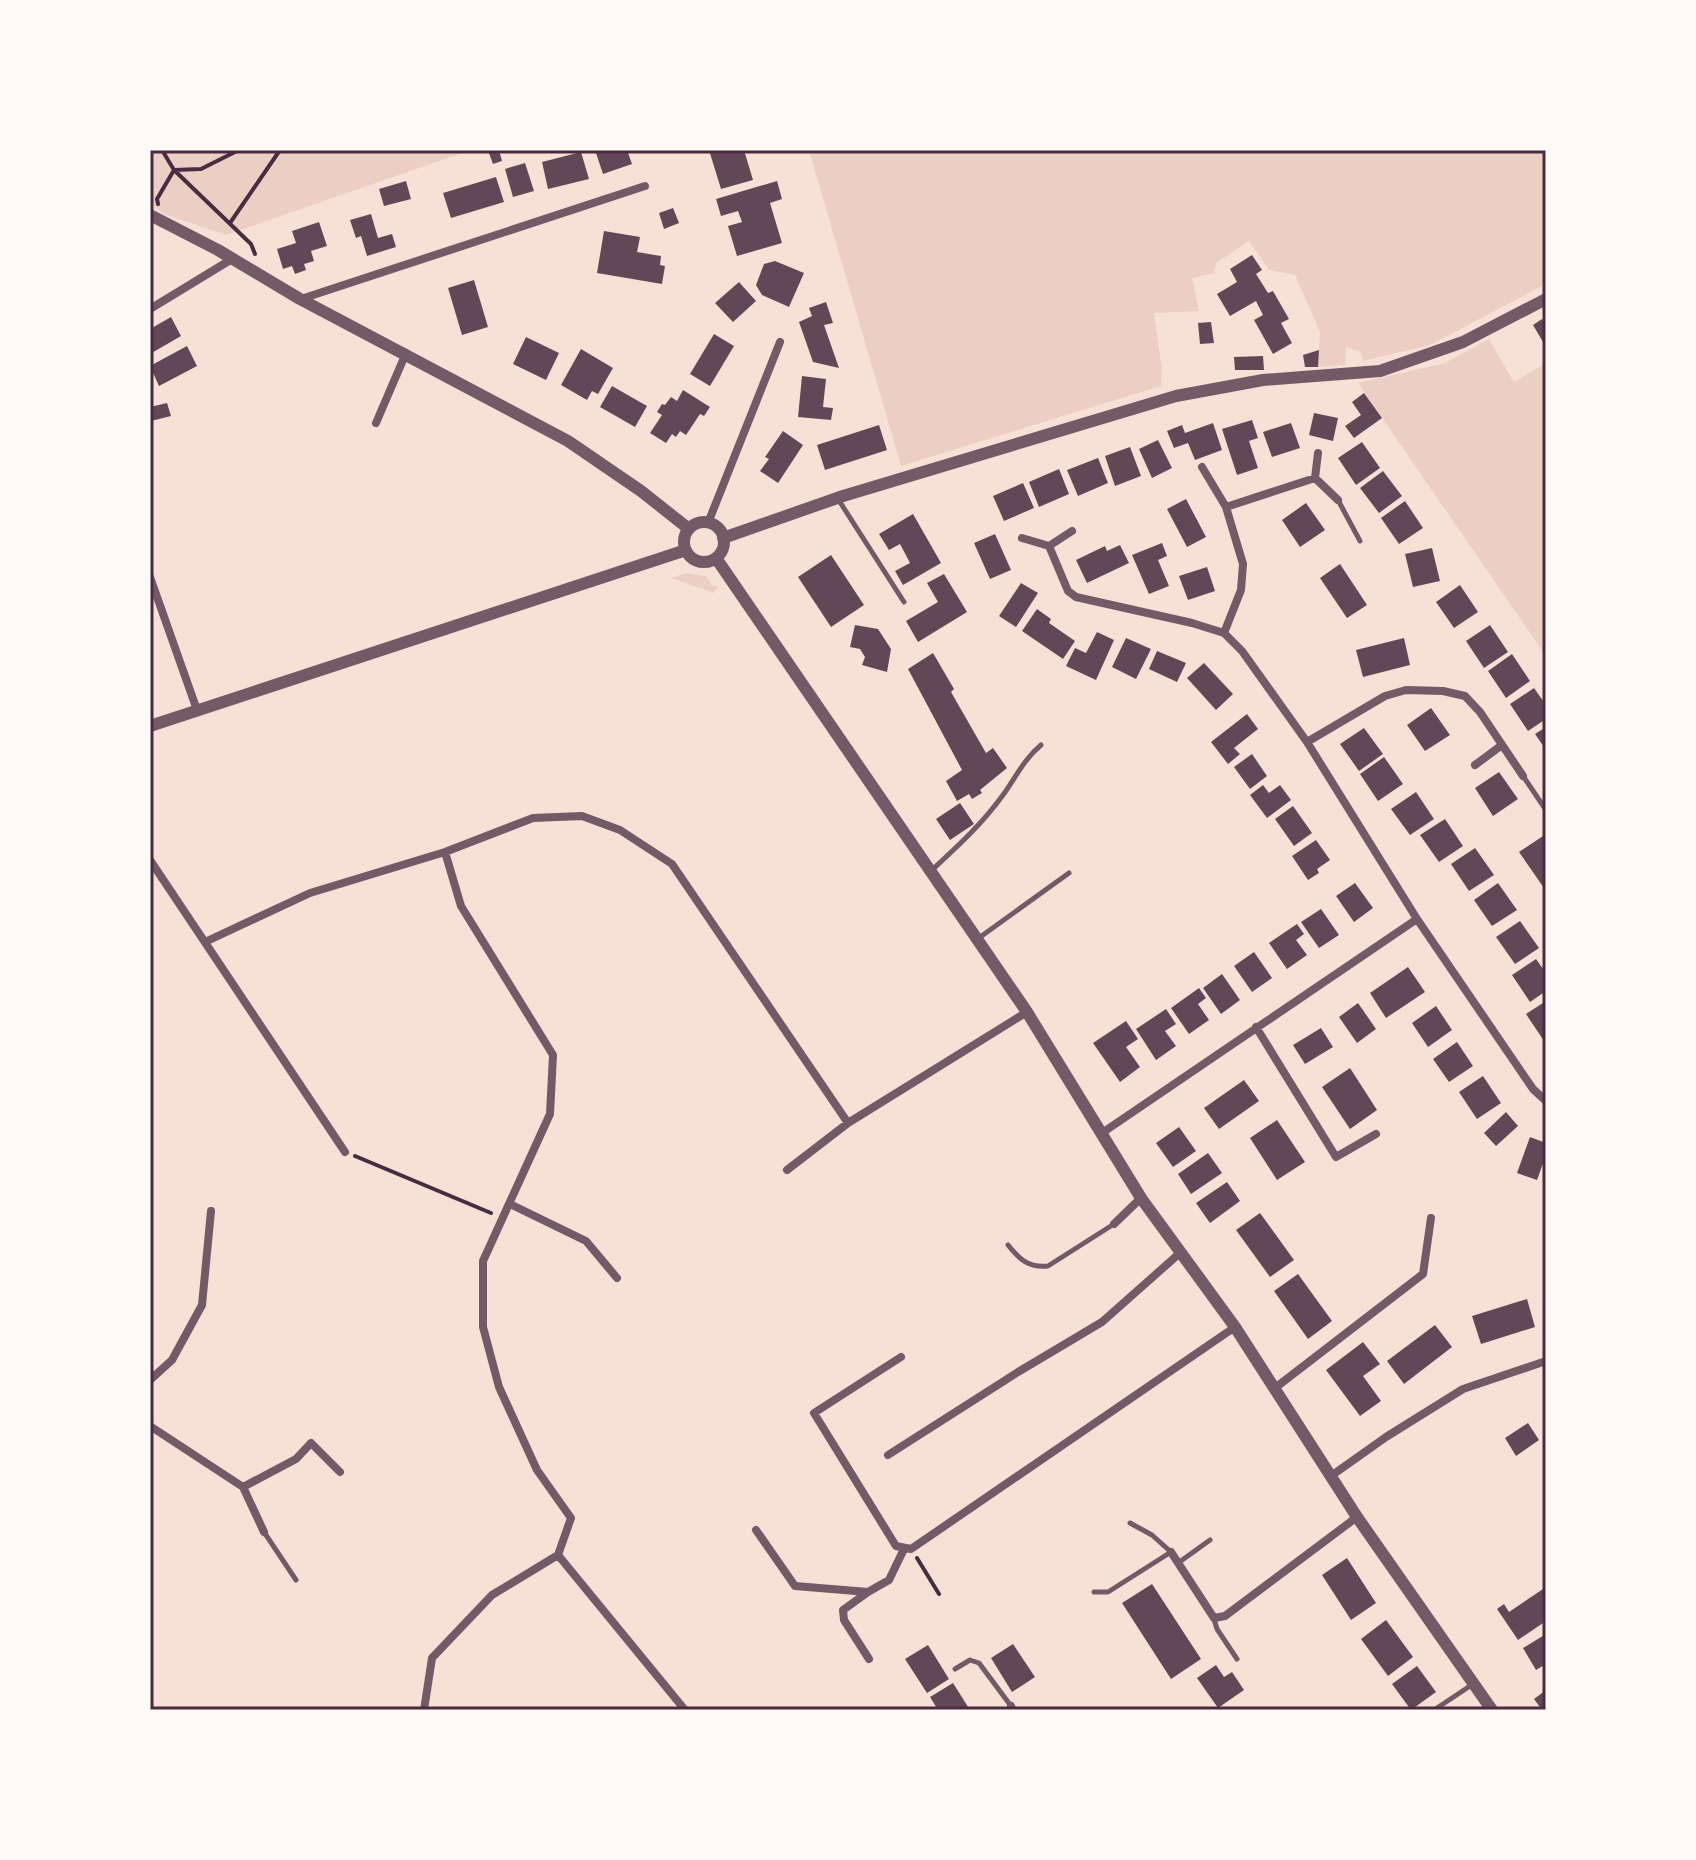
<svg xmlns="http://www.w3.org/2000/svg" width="1696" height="1860" viewBox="0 0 1696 1860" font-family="Montserrat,sans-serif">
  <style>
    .green { fill: #ebcfc5 }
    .building { fill: #644757 }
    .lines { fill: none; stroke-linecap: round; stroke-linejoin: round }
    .path { stroke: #4a2c40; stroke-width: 4 }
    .service { stroke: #755966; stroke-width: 5 }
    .minor { stroke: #755966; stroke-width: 8 }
    .tertiary { stroke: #755966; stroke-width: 12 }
    .neatline { fill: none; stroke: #4a2c40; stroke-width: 3 }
  </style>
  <rect width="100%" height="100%" fill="#f7e1d7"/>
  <path class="green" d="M150,150h321l-245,85 -62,-21 -14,-11z
    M809,150h737v134l-116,61 -67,16 -2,-9 -15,-5 -1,18 -27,2 2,-35 -25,-57 -26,-5 -20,-29 -33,22 -2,10 -22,5 7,33 -45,2 8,57 -1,16 -260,80z
    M1489,339l25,43 32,-19v293l-188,-273 87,-20z
    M686,573l20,3 6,9 6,1 -4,7 -43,-15z"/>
  <path class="building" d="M499,150l3,11 -9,3 -4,-11z
    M595,150h32l5,14 -29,10z
    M709,150h35l9,30 -32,9z
    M581,152l8,27 -41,10 -6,-27z
    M525,163l9,28 -21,6 -8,-28z
    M496,177l8,25 -53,16 -8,-25z
    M406,181l5,18 -27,7 -5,-17z
    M777,181l5,18 -12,4 12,40 -45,13 -9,-30 14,-4 -4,-11 -17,5 -5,-17z
    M673,208l6,15 -15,6 -5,-16z
    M371,214l7,24 14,-4 4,13 -29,9 -6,-20 -5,2 -6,-18z
    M319,222l8,24 -16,5 3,10 -10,3 2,6 -11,4 -3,-8 -9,3 -6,-20 19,-6 -4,-12z
    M604,231l36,6 -3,15 24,4 -1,9 5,1 -3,18 -65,-11z
    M1252,255l10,15 -6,4 12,19 5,-2 16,28 -8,4 11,20 -19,11 -19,-34 9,-5 -7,-14 -26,15 -13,-22 20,-12 -7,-13z
    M775,261l29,12 -15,34 -27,-12 -6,-10 8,-21z
    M474,280l14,47 -26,8 -14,-47z
    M739,282l17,19 -23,21 -18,-19z
    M826,302l7,21 -9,2 15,43 -26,-6 -14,-40 13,-6 -3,-8z
    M171,317l10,19 -31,18v-25z
    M1542,319l4,7v21l-13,-22z
    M1211,322l3,21 -14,1 -2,-21z
    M714,334l20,12 -24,40 -20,-12z
    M526,337l33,16 -13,27 -33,-16z
    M187,346l10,20 -38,20 -9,-20z
    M581,349l32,19 -15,26 -6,-3 -5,9 -26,-15z
    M1319,350l-1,17h-13l-2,-12z
    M1263,356l1,14h-29l-1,-13z
    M802,376l24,3 -3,28 10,1 -2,12 -33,-3z
    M612,386l35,20 -12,21 -35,-20z
    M683,390l27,17 -6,9 -4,-2 -14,21 -6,-4 -4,6 -4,-3 -6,9 -16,-10 12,-18 -5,-3 5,-8 3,1 6,-8 6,4z
    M1364,393l18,25 -28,20 -9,-12 16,-11 -9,-13z
    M167,403l4,13 -20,5 -1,-14z
    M1314,413l24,5 -5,23 -24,-6z
    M1252,420l6,18 -9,3 9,27 -21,7 -15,-46z
    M1213,423l9,27 -27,10 -7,-17 -14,5 -7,-17 15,-6 3,8z
    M1291,423l9,25 -28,9 -9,-25z
    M879,425l8,25 -62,20 -8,-25z
    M783,431l20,14 -25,38 -18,-12 9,-12 -4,-2z
    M1158,440l14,28 -20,10 -13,-29z
    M1362,442l18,26 -24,17 -18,-27z
    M1130,447l11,29 -26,10 -10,-30z
    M1098,458l10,25 -30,13 -11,-26z
    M1059,469l10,25 -30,13 -10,-25z
    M1383,471l19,25 -23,17 -19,-25z
    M1023,483l11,25 -30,13 -11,-25z
    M1186,499l20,38 -19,10 -20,-38z
    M1405,501l18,27 -24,16 -18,-26z
    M1306,503l19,27 -25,17 -18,-27z
    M913,514l28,49 -38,22 -8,-14 15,-8 -10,-19 -11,6 -10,-16z
    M995,534l16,36 -21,9 -16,-36z
    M1162,543l5,13 -9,4 11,26 -20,8 -17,-39z
    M1120,545l9,18 -42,20 -11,-23 29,-14 2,5z
    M1432,548l8,33 -27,6 -8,-33z
    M831,555l33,50 -33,22 -33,-50z
    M1340,564l27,41 -20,13 -27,-40z
    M1207,567l8,24 -27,9 -9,-24z
    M944,574l23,38 -49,30 -12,-21 32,-19 -11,-19z
    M1021,583l17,10 -22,34 -17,-11z
    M1460,585l18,27 -24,16 -18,-26z
    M1037,609l14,10 -2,4 26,18 -12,18 -41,-28z
    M855,625l23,4 13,20 -4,23 -25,-7 3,-8 -5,-8 -10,-2z
    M1490,625l18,27 -24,16 -18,-27z
    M1097,632l17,8 -18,40 -30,-14 9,-18 11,5z
    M1126,638l25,11 -15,30 -24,-12z
    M1404,638l6,27 -47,12 -7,-27z
    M1157,651l29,12 -9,19 -28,-13z
    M933,653l21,36 -3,3 35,61 7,-5 14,20 -27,22 2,3 -10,6 -3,-5 -12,7 -11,-20 16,-11 -54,-101z
    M1512,654l18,27 -24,17 -18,-27z
    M1204,663l29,31 -17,16 -29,-32z
    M1534,688l12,17v14l-18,12 -18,-27z
    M1431,708l19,27 -25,16 -18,-26z
    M1247,714l11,15 -24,19 6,6 -12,10 -17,-22z
    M1546,727v23l-11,-16z
    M1364,728l19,26 -24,17 -19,-27z
    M1252,754l15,22 -17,13 -16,-22z
    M1384,757l19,27 -25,17 -18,-27z
    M1499,772l19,27 -25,17 -18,-28z
    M1263,785l6,8 11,-8 11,15 -24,18 -17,-23z
    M1416,792l18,27 -24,16 -19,-26z
    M960,803l14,21 -24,16 -14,-21z
    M1293,806l19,27 -18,13 -19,-27z
    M1445,819l18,27 -24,16 -19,-27z
    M1543,836l3,4v51l-27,-39z
    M1316,840l14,20 -13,9 2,4 -11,7 -16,-24z
    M1475,848l19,27 -25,16 -18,-27z
    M1355,883l18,25 -19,14 -18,-26z
    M1498,883l19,27 -25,16 -18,-26z
    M1321,909l18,26 -20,13 -18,-26z
    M1520,921l19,27 -24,16 -19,-27z
    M1297,924l7,10 -8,6 11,15 -20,14 -18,-26z
    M1254,952l18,26 -20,14 -18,-26z
    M1536,959l10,14v18l-16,11 -18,-27z
    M1408,967l17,25 -39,26 -16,-25z
    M1222,974l18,26 -19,14 -18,-26z
    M1199,988l7,10 -8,6 11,16 -20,14 -18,-26z
    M1546,1001v43l-20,-30z
    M1358,1003l18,26 -19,14 -18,-26z
    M1436,1006l16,24 -24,17 -16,-24z
    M1166,1009l10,15 -11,7 11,15 -20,14 -20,-31z
    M1126,1021l12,18 -12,8 14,20 -20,15 -27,-39z
    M1321,1028l12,19 -28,17 -12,-19z
    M1457,1042l16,24 -24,16 -16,-23z
    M1350,1068l27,42 -27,19 -28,-42z
    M1483,1076l18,27 -24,16 -18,-27z
    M1244,1080l15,21 -40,28 -15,-21z
    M1506,1112l12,14 -22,20 -12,-13z
    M1277,1120l28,42 -28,18 -27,-42z
    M1179,1127l17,24 -23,16 -17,-24z
    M1530,1137l16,6v12l-9,25 -20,-7z
    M1208,1153l14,20 -31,21 -13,-20z
    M1227,1182l13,19 -30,22 -14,-20z
    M1260,1213l34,47 -24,17 -34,-47z
    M1298,1274l34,47 -24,18 -34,-48z
    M1527,1299l8,28 -54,17 -9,-28z
    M1435,1325l17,22 -48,37 -17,-23z
    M1363,1342l17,22 -17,12 18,25 -21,15 -34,-46z
    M1528,1423l11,17 -23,16 -11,-18z
    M1347,1558l29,45 -25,17 -29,-45z
    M1152,1584l49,75 -30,20 -49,-76z
    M1546,1587v34l-28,19 -21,-31 7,-5 5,8z
    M1386,1620l27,37 -25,19 -27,-37z
    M1546,1634v30l-10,6 -13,-22z
    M1013,1644l22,33 -23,15 -21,-34z
    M928,1645l21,34 -22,14 -22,-34z
    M1216,1665l8,12 8,-5 12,18 -26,18 -21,-30z
    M1417,1666l19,26 -25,18 -19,-26z
    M953,1683l17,27h-32l-8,-13z
    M1546,1690v20h-4l-8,-11z"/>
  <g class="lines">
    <path class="path" d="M174,170l77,74 4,10
      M174,170l27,-1 38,-19
      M158,204l-1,-5 17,-29 -12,-20
      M230,223l50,-73
      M355,1156l136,57
      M917,1558l22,36"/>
    <path class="service" d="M838,499l66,103
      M1338,500l22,41
      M1523,776l23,34
      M932,870c26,-24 50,-46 71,-75 13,-18 21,-36 38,-50
      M976,940l93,-67
      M1008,1245c12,15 21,23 40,21l66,-42
      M264,1532l32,48
      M1178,1563l32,-23
      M1094,1592h14l63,-40 -19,-17 -22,-12
      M1214,1619l3,10 20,30
      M955,1669l15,-9 9,3 32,43
      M1434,1710l39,-26"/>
    <path class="minor" d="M301,299l344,-113
      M150,309l82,-50
      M376,423l30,-70
      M1202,467l24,40
      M1315,478l3,-25
      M708,523l72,-181
      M1022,538l27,8 19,45 8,6 116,26 32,10 18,18 65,91 110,177 116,170 13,12
      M1049,546l23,-15
      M150,577l47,133
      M1224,633l17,-43 2,-26 -17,-57 89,-29 23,22
      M1307,742l78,-46 21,-6 37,1 22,5 15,16 43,64
      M1475,765l27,-20
      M445,852l16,54 92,149 -3,59 -67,147v66l16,60 38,83 34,48 -13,37 127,155
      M150,860l195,292
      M205,942l105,-49 135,-41 88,-34 49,-2 38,14 52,34 176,259 179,-111
      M1256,1027l80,130 40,-23
      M1102,1133l315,-214
      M787,1170l61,-47
      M510,1204l76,37 31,37
      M1114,1224l27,-26
      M901,1357l-87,56 82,133 15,3 324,-222
      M150,1380l22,-20 30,-55 9,-94
      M1275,1388l148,-114 8,-56
      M150,1426l93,61 53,-28 15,-16 29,29
      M888,1455l130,-83 84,-50 79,-70
      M1331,1476l55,-39 77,-48 83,-28
      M243,1487l21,45
      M756,1530l39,56 73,6 21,-12 15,-31
      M1171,1552l43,66 11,-2 132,-99
      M868,1592l-25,18 1,10 25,39
      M1011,1706l2,4
      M424,1710l8,-52 60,-63 66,-40"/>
    <path class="tertiary" d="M150,215l68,35 82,49 268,142 73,50 48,38
      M684 542a20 20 0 1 1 40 0a20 20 0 1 1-40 0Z
      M723,538l120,-42 333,-100 87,-16 117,-9 83,-29 83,-43
      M716,558l311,454 114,186 94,129 122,190 135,193
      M150,726l536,-176"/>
  </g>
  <rect width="1696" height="1860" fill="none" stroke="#fffaf5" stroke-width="304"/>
  <rect x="152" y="152" width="1392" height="1556" class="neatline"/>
</svg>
